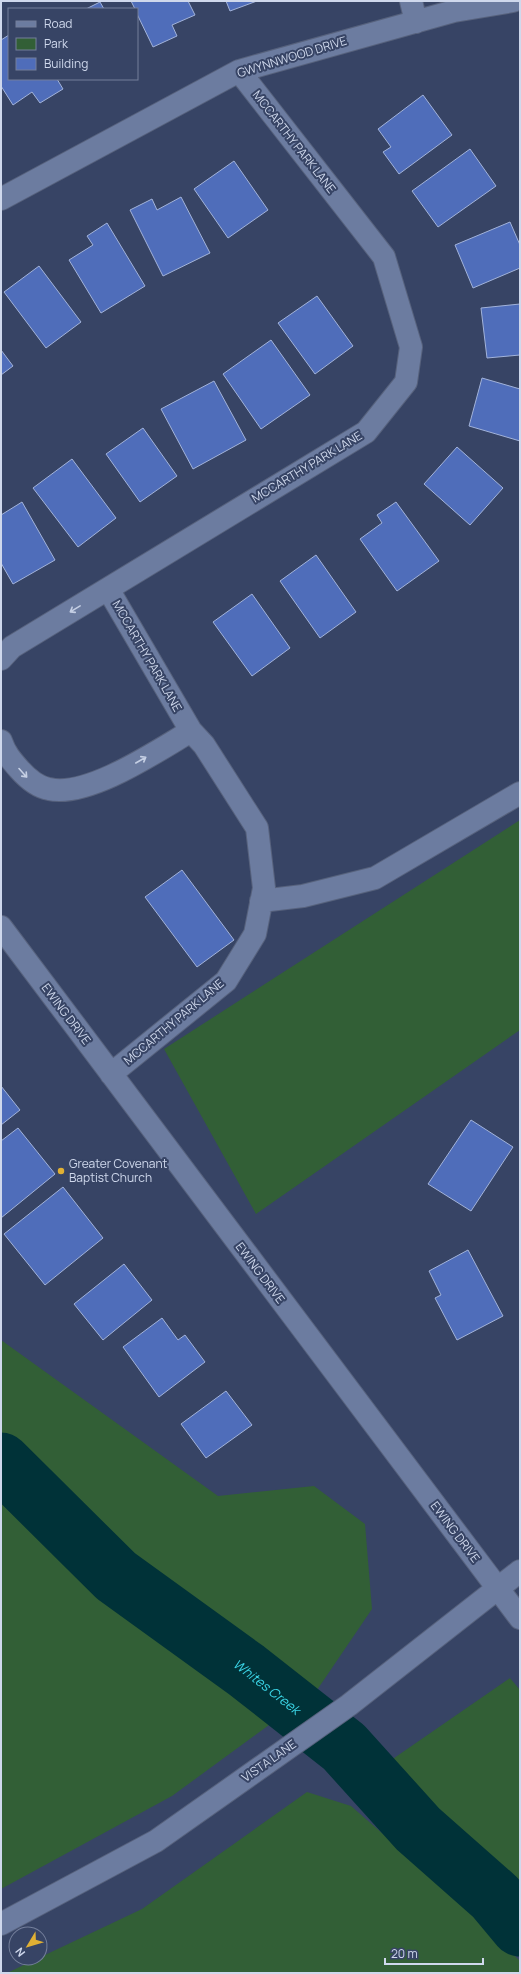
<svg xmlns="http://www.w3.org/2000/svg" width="521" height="1974" viewBox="0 0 521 1974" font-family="Manrope,sans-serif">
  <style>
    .green { fill: #325f36 }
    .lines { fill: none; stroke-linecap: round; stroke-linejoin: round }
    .river { stroke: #003238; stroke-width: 59 }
    .building { fill: #4f6dba; stroke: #a2b3da }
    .minor-casing { stroke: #57627d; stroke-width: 24 }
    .minor { stroke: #6c7ca0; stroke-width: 22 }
    .oneway { stroke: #c5cfe4 }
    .poi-dot { fill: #e0b034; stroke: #374465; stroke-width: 1.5 }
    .labels { text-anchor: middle; stroke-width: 4; stroke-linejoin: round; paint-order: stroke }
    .street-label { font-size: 12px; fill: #cfd8ec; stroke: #374465 }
    .poi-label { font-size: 12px; fill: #cfd8ec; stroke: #374465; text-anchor: start }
    .water-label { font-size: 13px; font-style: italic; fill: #3ad4e5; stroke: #374465 }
  </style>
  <rect width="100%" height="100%" fill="#374465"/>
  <path class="green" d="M520,820v210l-264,184 -92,-165z
    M1,1340l217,156 96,-10 51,38 7,85 -55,81 -145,106 -171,93z
    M510,1678l10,12v204l-19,-14 -117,-115z
    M307,1792l44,14 102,89 67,66v12h-513l135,-64z"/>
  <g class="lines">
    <path class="river" id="s1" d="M1,1462l115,114 130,94 98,77 74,82 77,68 25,30"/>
  </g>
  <path class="building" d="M131,1h57l7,14 -23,10 5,11 -24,11 -16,-33v-5h-2z
    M226,1h31l-27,10z
    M100,2l4,7h-18z
    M9,35v44h48l6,10 -23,14 -8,-11 -19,13 -12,-19v-46z
    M423,95l29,40 -53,39 -16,-22 8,-5 -13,-18z
    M470,149l26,37 -58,41 -26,-36z
    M234,161l34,49 -40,28 -34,-49z
    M181,197l29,56 -47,23 -33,-66 22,-11 5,11z
    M510,222l10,23v23l-47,20 -18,-43z
    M107,223l38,63 -44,27 -32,-53 24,-15 -6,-9z
    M39,266l42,56 -35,26 -42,-56z
    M317,296l36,50 -38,28 -37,-51z
    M520,304v51l-33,3 -6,-50z
    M271,340l39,55 -49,34 -38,-55z
    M1,350l12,16 -12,9z
    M482,378l38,11v52l-51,-15z
    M214,381l32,59 -53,29 -32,-60z
    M143,428l34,48 -37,26 -34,-48z
    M457,447l46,41 -33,37 -46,-41z
    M72,459l44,59 -38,29 -45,-59z
    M22,502l33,58 -42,24 -12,-21v-48z
    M396,502l43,59 -42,30 -37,-52 22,-16 -5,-8z
    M316,555l40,57 -36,26 -40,-57z
    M252,594l38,54 -38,28 -39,-54z
    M182,870l52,70 -37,27 -52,-70z
    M1,1086l19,24 -19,15z
    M471,1120l42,27 -42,64 -43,-27z
    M18,1128l37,46 -54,44v-77z
    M63,1187l40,51 -58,47 -41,-51z
    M468,1250l35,66 -46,24 -22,-42 6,-3 -12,-24z
    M124,1264l28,36 -49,40 -29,-36z
    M162,1318l16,22 7,-5 20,27 -46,35 -36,-50z
    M226,1391l26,34 -46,33 -25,-34z"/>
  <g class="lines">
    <g class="minor-casing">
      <path id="minor" d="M411,1l5,21
        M1,199l238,-128 215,-60 59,-10
        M108,589l83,142 13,14 53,83 7,60 -9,46 -29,47 -115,93
        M1,659l11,-12 354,-215 40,-50 5,-35 -27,-90 -145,-186
        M1,741c4,12 10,19 18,28 8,9 18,18 30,20 39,9 108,-38 142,-58
        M261,901l42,-5 72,-18 145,-85
        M1,927l519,691
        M1,1924l155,-83 193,-136 171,-134"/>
    </g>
    <use href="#minor" class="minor"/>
  </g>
  <defs><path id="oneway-shaft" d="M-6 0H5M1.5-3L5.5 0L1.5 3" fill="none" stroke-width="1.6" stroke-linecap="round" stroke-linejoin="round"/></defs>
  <g class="oneway">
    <use href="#oneway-shaft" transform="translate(75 609) rotate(149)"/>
    <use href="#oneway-shaft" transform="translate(141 760) rotate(-30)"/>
    <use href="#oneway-shaft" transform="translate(23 773) rotate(48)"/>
  </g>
  <circle class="poi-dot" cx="61" cy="1171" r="4"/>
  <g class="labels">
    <g class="street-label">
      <text transform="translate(292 57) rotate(-17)" y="4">GWYNNWOOD DRIVE</text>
      <text transform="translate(294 142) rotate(52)" y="4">MCCARTHY PARK LANE</text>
      <text transform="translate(307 467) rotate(-31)" y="4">MCCARTHY PARK LANE</text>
      <text transform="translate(147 656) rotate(60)" y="4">MCCARTHY PARK LANE</text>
      <text transform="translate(66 1014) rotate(53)" y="4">EWING DRIVE</text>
      <text transform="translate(174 1022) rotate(-40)" y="4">MCCARTHY PARK LANE</text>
      <text transform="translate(260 1273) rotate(53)" y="4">EWING DRIVE</text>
      <text transform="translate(455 1532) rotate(53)" y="4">EWING DRIVE</text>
      <text transform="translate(269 1761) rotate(-35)" y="4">VISTA LANE</text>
    </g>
    <g class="poi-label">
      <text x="69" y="1168">Greater Covenant<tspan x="69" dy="14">Baptist Church</tspan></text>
    </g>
    <g class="water-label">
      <text dy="5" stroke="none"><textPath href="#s1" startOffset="349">Whites Creek</textPath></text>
    </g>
  </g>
  <rect width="521" height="1974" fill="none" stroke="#cfd8ec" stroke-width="4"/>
  <rect x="8" y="8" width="130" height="72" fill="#374465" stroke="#747f9b"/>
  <rect x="16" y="21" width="20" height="6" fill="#6c7ca0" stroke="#747f9b"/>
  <text x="44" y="28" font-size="12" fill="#cfd8ec">Road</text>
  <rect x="16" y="38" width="20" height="12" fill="#325f36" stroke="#747f9b"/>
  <text x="44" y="48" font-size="12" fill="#cfd8ec">Park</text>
  <rect x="16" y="58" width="20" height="12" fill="#4f6dba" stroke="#747f9b"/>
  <text x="44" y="68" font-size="12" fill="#cfd8ec">Building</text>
  <g transform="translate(28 1946) rotate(232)"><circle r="19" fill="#374465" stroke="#747f9b"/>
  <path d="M0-3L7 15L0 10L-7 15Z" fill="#e0b034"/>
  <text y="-6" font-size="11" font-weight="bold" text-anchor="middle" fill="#cfd8ec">N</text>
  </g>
  <path d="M385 1958v6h98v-6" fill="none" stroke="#cfd8ec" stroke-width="2"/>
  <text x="391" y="1958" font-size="12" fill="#cfd8ec" stroke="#374465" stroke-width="3" paint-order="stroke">20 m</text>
</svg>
